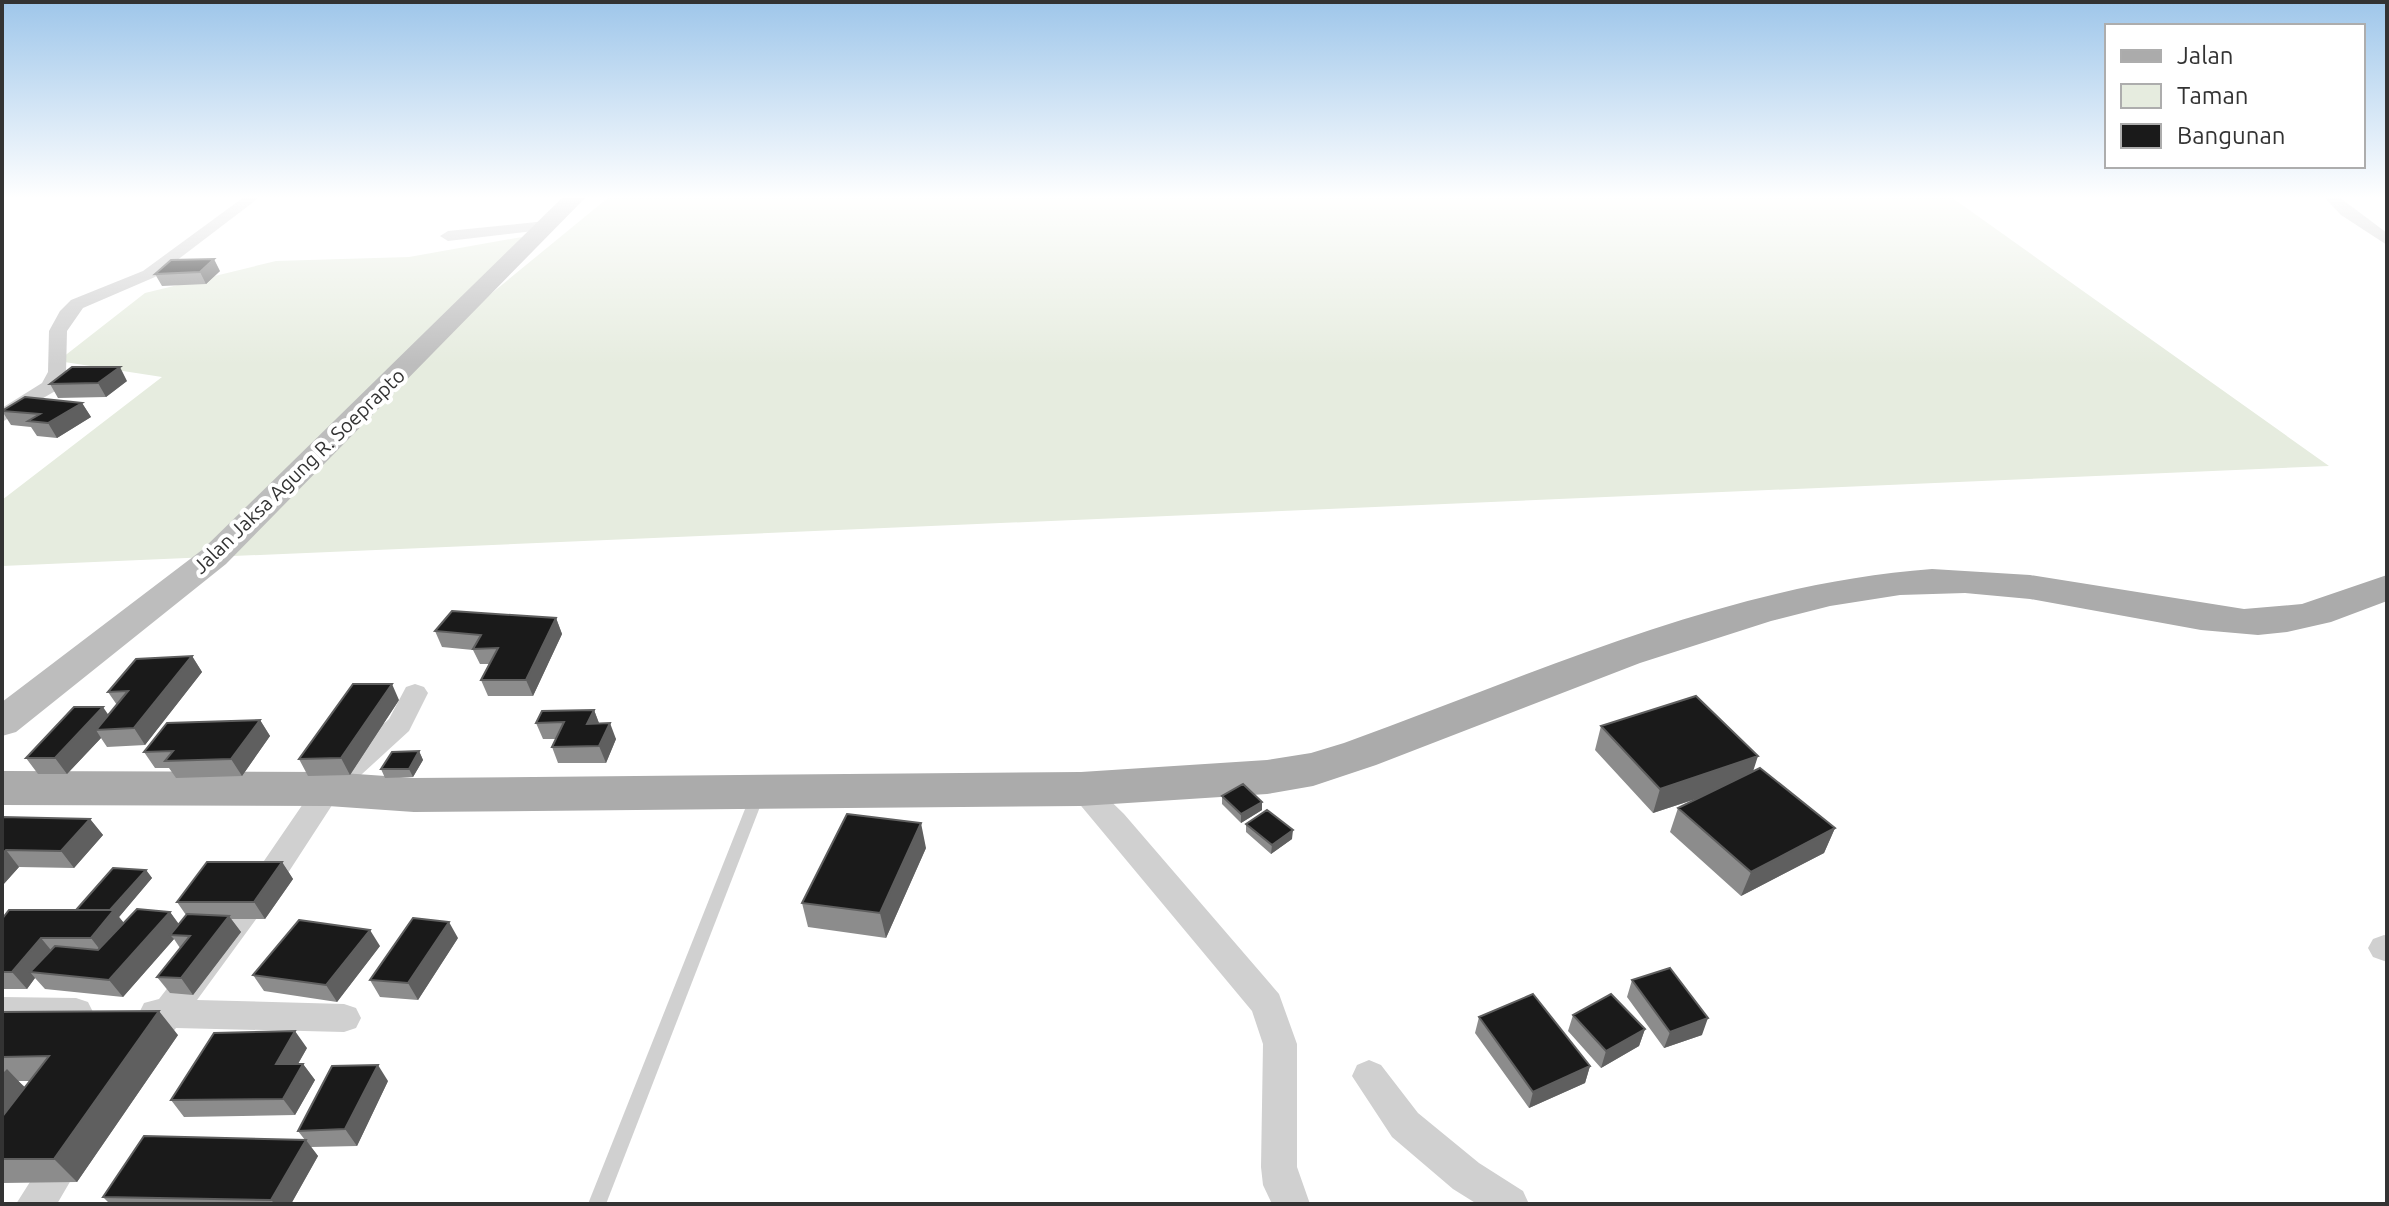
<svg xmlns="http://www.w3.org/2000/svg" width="2389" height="1206" viewBox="0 0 2389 1206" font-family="Ubuntu,sans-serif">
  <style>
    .green { fill: #e6ecdf }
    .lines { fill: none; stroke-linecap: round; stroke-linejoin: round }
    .lane { fill: #d0d0d0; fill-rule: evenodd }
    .street { fill: #d0d0d0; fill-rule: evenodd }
    .secondary { fill: #bdbdbd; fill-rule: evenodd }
    .primary { fill: #ababab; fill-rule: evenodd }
    .wall { fill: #8c8c8c; fill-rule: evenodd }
    .shaded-wall { fill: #5f5f5f }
    .building { fill: #1a1a1a; stroke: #5f5f5f; stroke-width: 2 }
    .labels { text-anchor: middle; stroke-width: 8; stroke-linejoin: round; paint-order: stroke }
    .street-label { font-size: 20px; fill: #333; stroke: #fff }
  </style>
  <rect width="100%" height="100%" fill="#fff"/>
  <path class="green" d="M609,197h1342l378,269 -2327,100v-66l160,-123 -104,-16 87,-68 131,-32 133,-4 113,-20 -63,83z"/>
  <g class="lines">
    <path class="lane" d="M758,789l5,1 2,4 -159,410h-18l163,-410 2,-4z"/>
    <path class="street" d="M244,197h16l-105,80 -72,31 -16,23 -1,41 -9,18 -55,32v-14l40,-25 6,-11 1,-41 11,-20 11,-11 72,-29z
      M2324,197h15l48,36v12l-46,-30z
      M546,221l8,5 -3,3 -103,12 -8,-5 8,-5z
      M415,684l9,3 4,6 -19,38 -71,65 -65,100 -76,104 147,4 12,4 5,10 -5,10 -12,4 -168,-4c-13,17 -21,35 -44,27l-5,-11 16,-24 -4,-7 5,-10 15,-4 92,-119 67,-98 71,-63 17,-32z
      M1081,779l10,3 33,32 155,180 18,50v123l13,37h-38l-9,-19 -2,-18 2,-123 -11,-33 -185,-222 4,-7z
      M2384,935l3,1v26l-14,-5 -5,-9 5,-9z
      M2,997l74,1 12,4 5,10 -5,10 -12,4 -74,-1z
      M1369,1060l12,5 37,48 61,50 44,28 6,13h-52l-24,-15 -61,-52 -40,-61 5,-11z
      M67,1139l13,5 5,12 -28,48h-41l38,-60z"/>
    <path class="secondary" d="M563,197h23l-360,367 -210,168 -14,4v-34l200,-152z"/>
    <path class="primary" d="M1932,569l98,6 214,34 58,-5 85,-29v26l-56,21 -44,10 -29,3 -57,-5 -171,-31 -65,-6 -65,2 -70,11 -59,15 -131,42 -264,102 -63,21 -46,8 -186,12 -667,6 -86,-6 -326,-1v-34l326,1 86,6 667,-6 186,-12 44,-7 33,-10c191,-69 383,-159 588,-174z"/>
  </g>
  <path class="wall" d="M220,271l-14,13 -44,2 -7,-12z
    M127,381l-21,16 -48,1 -8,-14z
    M82,403l9,14 -34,21 -20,-2 -6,-9 -20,-2 -9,-14z
    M556,618l6,16 -29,62h-45l-7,-16 8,-16h-9l-7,-14 -31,-3 -7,-16z
    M192,656l10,16 -57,73 -38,2 -6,-9 -34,36h-29l-12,-16 83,-43 8,-10 -9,-13z
    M399,700l-49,75 -42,1 -9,-17z
    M594,710l5,13 17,16 -10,24h-48l-6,-16 4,-8h-13l-7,-16z
    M260,720l10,16 -28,40 -66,2 -7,-10h-14l-11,-16z
    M1601,726l152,46 82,56 -11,25 -83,43 -71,-64 8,-24 21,-10 -46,15 -58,-63z
    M419,751l4,9 -10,17 -28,1 -4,-9z
    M1222,796l40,14 -21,13 -19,-19z
    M2,817l88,2 13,16 -29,33 -55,-1 -17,19z
    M1246,824l46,15 -21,15 -25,-22z
    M926,848l-40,90 -78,-11 -6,-24z
    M282,862l11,17 -28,40h-34l10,13 -48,63 -23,-2 -13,-16 23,-29 -6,-9 -51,58 -78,-8 -10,-11 -8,11h-25v-70l74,-9 70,-40 6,8 -33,39 5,6 46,-11 9,12 7,-9 -9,-13z
    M458,938l-40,62 -38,-3 -10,-17z
    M380,946l-43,56 -73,-11 -11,-16z
    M1632,980l70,55 -38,13 -37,-51z
    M2,1012l176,23 -101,147 -75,1zM18,1081h12l-5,6z
    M1573,1015l72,14 -6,17 -38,22 -33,-37z
    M1479,1017l111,49 -5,17 -56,25 -54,-75z
    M307,1048l-9,16h5l12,16 -20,35 -111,2 -13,-17z
    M388,1081l-31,65 -46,1 7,9 -27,48h-181l-7,-7 202,-57 -7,-9z"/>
  <path class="shaded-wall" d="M214,259l6,12 -14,13 -6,-12z
    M120,367l7,14 -21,16 -8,-14z
    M82,403l9,14 -34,21 -9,-15z
    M556,618l6,16 -29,62 -7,-16z
    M192,656l10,16 -57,73 -11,-17z
    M392,684l7,16 -49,75 -9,-17z
    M103,707l11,16 -18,7 5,8 -34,36 -12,-16z
    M594,710l6,16 -13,-2z
    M260,720l10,16 -28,40 -11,-17z
    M610,723l6,16 -10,24 -7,-17z
    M419,751l4,9 -10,17 -4,-8z
    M1758,756l-8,25 -97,32 7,-24z
    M1262,802v8l-21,13v-9z
    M90,819l13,16 -29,33 -13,-17z
    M921,823l5,25 -40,90 -6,-25z
    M1835,828l-11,25 -83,43 10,-24z
    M1293,830l-1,9 -21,15 1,-9z
    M6,850l13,17 -17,19v-32z
    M282,862l11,17 -28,40 -11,-17z
    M146,870l6,8 -33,39 8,10 -23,28 -13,-17 18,-26z
    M170,912l12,17 -12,6 4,4 -51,58 -14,-17z
    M229,916l12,16 -48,63 -12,-17z
    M449,922l9,16 -40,62 -10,-17z
    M370,930l10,16 -43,56 -11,-17z
    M41,938l14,17 -25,17 5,6 -8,11 -15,-17z
    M159,1011l19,24 -101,147 -23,-23z
    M1708,1018l-6,17 -38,13 6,-16z
    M1645,1029l-6,17 -38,22 5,-17z
    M295,1031l12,17 -19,33 -12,-17z
    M303,1064l12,16 -20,35 -12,-16z
    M378,1065l10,16 -31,65 -12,-17z
    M1590,1066l-5,17 -56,25 4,-16z
    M7,1069l23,24 -28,33v-52z
    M306,1140l12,16 -27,48h-16l-4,-4z"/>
  <path class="building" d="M214,259l-14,13 -45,2 16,-14z
    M72,367h48l-22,16 -48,1z
    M25,397l57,6 -34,20 -20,-2 12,-7 -38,-3z
    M452,611l104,7 -30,62h-45l17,-32 -25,1 8,-14 -46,-4z
    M192,656l-58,72 -38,2 32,-39 -20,1 28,-33z
    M353,684h39l-51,74 -42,1z
    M1696,696l62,60 -98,33 -59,-63z
    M74,707h29l-48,51h-29z
    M594,710l-7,14 23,-1 -11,23 -47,1 12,-25 -28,1 6,-12z
    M260,720l-29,39 -66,2 8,-10 -29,1 23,-29z
    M419,751l-10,18h-28l11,-17z
    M1760,768l75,60 -84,44 -73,-64z
    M1243,784l19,18 -21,12 -19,-18z
    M1267,810l26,20 -21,15 -26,-21z
    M847,814l74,9 -41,90 -78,-10z
    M2,817l88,2 -29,32 -55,-1 -4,4z
    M207,862h75l-28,40h-77z
    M113,868l33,2 -36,40h-34z
    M137,909l33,3 -61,68 -79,-8 25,-26 43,4z
    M9,910h105l-23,28h-50l-29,34h-10v-53z
    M187,914l42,2 -48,62 -24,-1 33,-41 -20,-1z
    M413,918l36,4 -41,61 -38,-3z
    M299,920l71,10 -44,55 -73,-10z
    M1670,968l38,50 -38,14 -38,-52z
    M1533,994l57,72 -57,26 -54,-75z
    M1611,994l34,35 -39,22 -33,-36z
    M159,1011l-105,148h-52v-42l47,-61 -47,1v-45z
    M295,1031l-19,33h27l-20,35 -112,1 43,-67z
    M378,1065l-33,64 -47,2 34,-65z
    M144,1136l162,4 -35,60 -168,-3z"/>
  <linearGradient id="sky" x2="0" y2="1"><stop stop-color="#9ec6ea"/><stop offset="0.54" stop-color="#fff"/><stop offset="1" stop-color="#fff" stop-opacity="0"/></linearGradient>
  <rect width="2389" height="365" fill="url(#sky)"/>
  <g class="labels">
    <g class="street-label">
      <text transform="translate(299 471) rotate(-44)" y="7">Jalan Jaksa Agung R. Soeprapto</text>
    </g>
  </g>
  <rect width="2389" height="1206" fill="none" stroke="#333333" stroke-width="8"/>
  <rect x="2105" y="24" width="260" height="144" fill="#ffffff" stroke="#adadad" stroke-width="2"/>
  <rect x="2121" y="50" width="40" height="12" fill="#ababab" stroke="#adadad" stroke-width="2"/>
  <text x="2177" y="64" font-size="24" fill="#333333">Jalan</text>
  <rect x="2121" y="84" width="40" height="24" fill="#e6ecdf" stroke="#adadad" stroke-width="2"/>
  <text x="2177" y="104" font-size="24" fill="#333333">Taman</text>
  <rect x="2121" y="124" width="40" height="24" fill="#1a1a1a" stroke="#adadad" stroke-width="2"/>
  <text x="2177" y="144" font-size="24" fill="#333333">Bangunan</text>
</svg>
